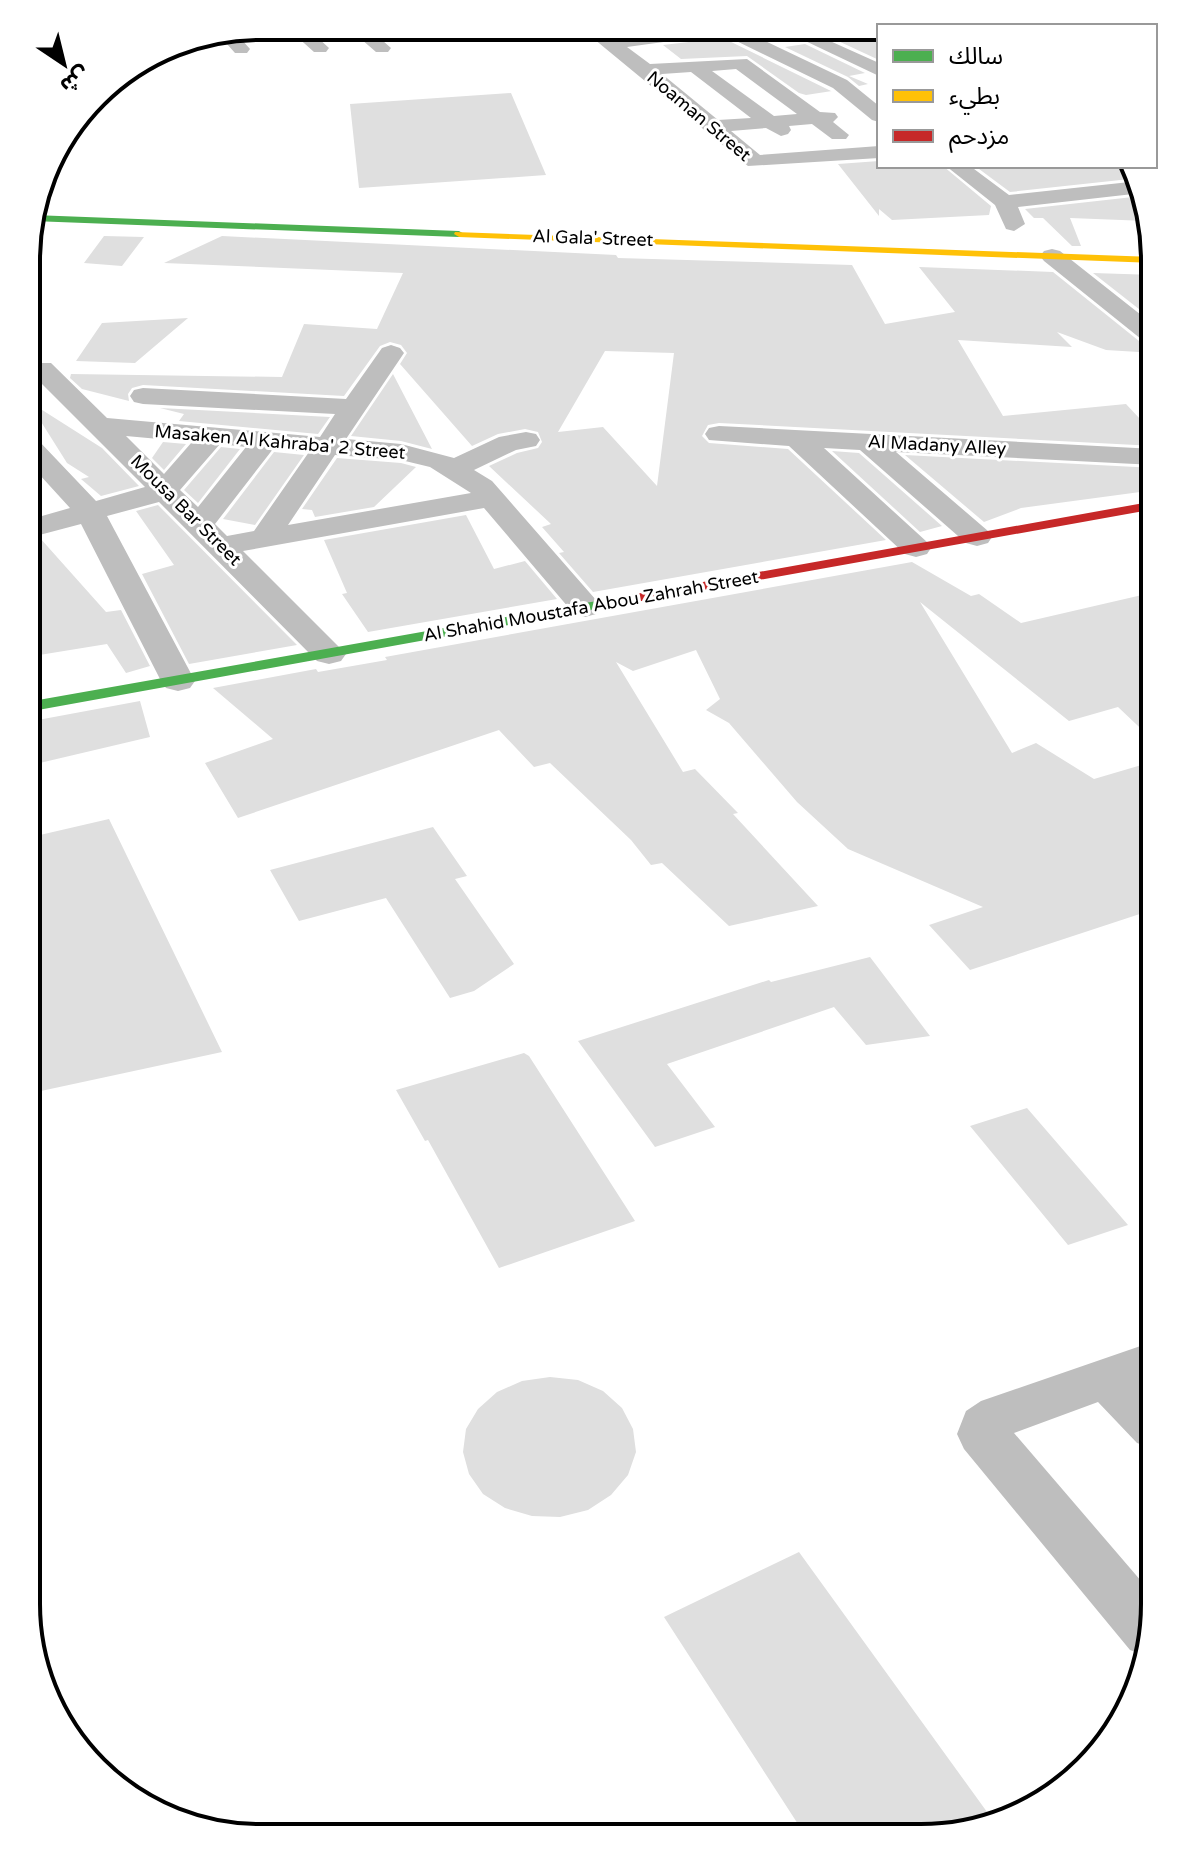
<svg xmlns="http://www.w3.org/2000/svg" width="1181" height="1864" viewBox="0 0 1181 1864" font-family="'Varela Round','Noto Sans Arabic',sans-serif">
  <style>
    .building { fill: #dfdfdf; fill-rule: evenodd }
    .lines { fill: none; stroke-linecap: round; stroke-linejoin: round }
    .street { fill: #bebebe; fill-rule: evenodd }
    .fast { fill: #4caf50; fill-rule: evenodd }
    .slow { fill: #ffc107; fill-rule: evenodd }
    .jam { fill: #c62828; fill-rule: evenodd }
    .labels { text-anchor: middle; stroke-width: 6; stroke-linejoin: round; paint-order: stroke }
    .far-street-label { font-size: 18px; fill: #000; stroke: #fff }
    .rim { fill: none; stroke: #000; stroke-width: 4 }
  </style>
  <rect width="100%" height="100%" fill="#fff"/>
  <path class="building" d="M879,35v25l-43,-20z
    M723,38l108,53h1l-26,4 -7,-2 -52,-37 -66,3 -18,-14z
    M805,44l60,29 -16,3 19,8 -9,2 -11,-9 -63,-30z
    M511,93l35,82 -187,13 -9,-84z
    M879,161v5h64l48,40 -2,9 -97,5 -13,-11v7l-41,-52z
    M975,166h159l5,12 -129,14z
    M1142,196l5,25 -77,-3 11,28h-9l-29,-28h-9l-9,-9z
    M104,236l40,1 -22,29 -38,-3z
    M222,236l394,19 2,3 234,7 33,59 70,-12 -36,-45 134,5 91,73 11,4v4l-49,-3 -49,-18 15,15 -114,-7 45,76 123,-12 29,31v11l-436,-23 -11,2 -6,11 7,7 79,6 98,91 -293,52 -34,-39 5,-1 -22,-25 9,-3 -62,-58 28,-13 21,-5 4,-6 -4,-10 -13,-3 -27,5 -26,12 -72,-82 7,-11 -6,-8 -11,-3 -10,4 -36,50 -201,-11 -11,3 -4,6 1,7 -47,-12 -12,-11 1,-4 211,3 22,-53 73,5 26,-56 -239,-10zM605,351l69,2 -17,133 -54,-59 -45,5z
    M1093,273l62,2v37l-11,1z
    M188,318l-53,45 -59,-2 26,-38z
    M393,374l39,75 -31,-8 -50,-5z
    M28,401l74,47 37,38 -38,10 -20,-17 8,-2 -22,-14z
    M160,408l170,9 -12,17 -139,-13 5,-7z
    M163,442l23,2 -22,26 -12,-12z
    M221,447l19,2 -42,54 -14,-13z
    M832,451l27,2 83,73 -22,6z
    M274,452l30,3 -49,70 -32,-6z
    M905,455l250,13v22l-134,18 -37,14z
    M337,458l64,5 15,4 -42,40 -59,10 -3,-7 -10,-1z
    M158,505l139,140 -108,19 -47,-90 32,-9 -38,-54z
    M466,515l28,54 31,-8 32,38 -189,33 -26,-38 5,-1 -23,-53z
    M40,538l66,74 15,-2 29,56 -24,7 -19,-29 -80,13 1,-116z
    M912,562l59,34 8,-2 42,29 134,-31v150l-37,-35 -49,14 -149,-119 92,151 24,-10 58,36 61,-18v148l-185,61 -41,-45 54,-18 -135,-58 -51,-47 -68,-79 -23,-13 14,-11 -24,-49 -63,21 -17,-9 67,110 12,-3 43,44 -5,1 85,92 -89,20 -67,-63 -11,2 -20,-25 -81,-77 -16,4 -35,-37 -261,88 -33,-55 68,-24 -60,-51 103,-19 2,3 69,-12 -2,-3z
    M140,701l10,36 -123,29v-44z
    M109,819l113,233 -195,42v-256z
    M433,827l34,49 -12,3 59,85 -40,27 -24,7 -64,-100 -87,23 -29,-51z
    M870,957l60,79 -64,9 -32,-38 -167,57 48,63 -60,20 -77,-106 191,-61 2,2z
    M524,1053l5,3 106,165 -136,47 -71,-128 -3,1 -29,-51z
    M1027,1108l101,117 -60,20 -98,-119z
    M550,1377l28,3 25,11 19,17 11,21 3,23 -8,23 -17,20 -23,15 -28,7 -28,-1 -27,-8 -22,-14 -14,-20 -6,-22 3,-23 12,-20 19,-17 25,-11z
    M799,1552l196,271 -74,15h-114l-143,-221z"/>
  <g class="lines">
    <path class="street" d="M285,26h20l24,22 -3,4h-12z
      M346,26h20l25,22 -3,4h-12z
      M625,27l8,1 3,4 -3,4 63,-9h40l111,53 32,26v16l-7,-2 -39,-32 -111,-54 -95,13 23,17 97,-5 73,53 15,1 3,4 -5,5 16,13 -3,4h-14l-20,-15 -23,2 2,4 -3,4 -7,2 -15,-8 -35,3 29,24 119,-9v12l-131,8 -154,-127 9,-8zM736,69l61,45 -23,2 -62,-45zM691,72l60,46 -33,2 -56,-46z
      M778,28h23l78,35v13z
      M234,31l16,18 -3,4h-12l-17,-19z
      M946,166h24l39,29 130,-14 3,12 -124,14 7,17 -11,7 -8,-2 -11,-24z
      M1052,249l8,2 95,75v20l-9,-3 -102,-82 -4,-5 4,-5z
      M391,345l9,3 4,5 -58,86 55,5 53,14 45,-21 27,-5 10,2 4,6 -4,6 -20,4 -42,20 18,11 104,119 5,7 -5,7 -11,3 -11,-3 -90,-106 -241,43 103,103 -5,7 -12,3 -12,-3 -158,-159 -52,14 88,165 -5,7 -12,3 -12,-3 -5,-7 -80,-157 -53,14v-18l42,-12 -42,-46v-24l10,2 58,61 49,-14 -112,-112 -4,-6 4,-6h18l56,55 213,19 15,-23 -192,-10 -9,-2 -4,-6 4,-6 9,-2 203,11 36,-51zM126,436l66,6 -28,32zM220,444l26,3 -48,60 -18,-17zM273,449l36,3 -55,79 -27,5 -12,-12zM335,455l66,5 29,7 41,26 -183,32z
      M719,426l436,23v16l-259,-13 92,79 4,6 -4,6 -11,3 -11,-3 -106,-93 -36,-2 103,94 4,6 -4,6 -11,3 -11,-3 -116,-108 -80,-6 -4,-6 4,-6z
      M1155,1341v41l-9,3 9,9v55l-18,-6 -39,-41 -84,31 140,163v24l-13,34 -11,-4 -166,-201 -7,-15 9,-23 15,-10z"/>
    <path class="fast" d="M33,215l426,16 5,3 -5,3 -427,-16z
      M636,594l7,4 -2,3 -614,111v-10z"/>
    <path class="slow" d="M455,232l699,25 1,6 -696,-26 -5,-3z"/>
    <path class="jam" d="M1155,501v8l-519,93 -7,-4 7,-4z"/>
  </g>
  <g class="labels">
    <g class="far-street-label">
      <text transform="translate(699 116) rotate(40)" y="6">Noaman Street</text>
      <text transform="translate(593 238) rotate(2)" y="6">Al Gala' Street</text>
      <text transform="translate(280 442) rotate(5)" y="6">Masaken Al Kahraba' 2 Street</text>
      <text transform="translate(937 445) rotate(3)" y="6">Al Madany Alley</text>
      <text transform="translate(186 510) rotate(45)" y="6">Mousa Bar Street</text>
      <text transform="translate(591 606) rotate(-10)" y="6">Al Shahid Moustafa Abou Zahrah Street</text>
    </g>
  </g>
  <path d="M0 0H1181V1864H0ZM260 40H921A220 220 0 0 1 1141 260V1604A220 220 0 0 1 921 1824H260A220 220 0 0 1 40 1604V260A220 220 0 0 1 260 40Z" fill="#fff" fill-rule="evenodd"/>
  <path class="rim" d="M260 40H921A220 220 0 0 1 1141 260V1604A220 220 0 0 1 921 1824H260A220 220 0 0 1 40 1604V260A220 220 0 0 1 260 40Z"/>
  <rect x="877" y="24" width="280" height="144" fill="#ffffff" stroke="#999999" stroke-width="2"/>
  <rect x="893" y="50" width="40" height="12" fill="#4caf50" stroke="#999999" stroke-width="2"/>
  <text x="949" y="64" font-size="24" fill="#000000">سالك</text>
  <rect x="893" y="90" width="40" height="12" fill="#ffc107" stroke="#999999" stroke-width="2"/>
  <text x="949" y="104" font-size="24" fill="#000000">بطيء</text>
  <rect x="893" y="130" width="40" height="12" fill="#c62828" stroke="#999999" stroke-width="2"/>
  <text x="949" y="144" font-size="24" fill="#000000">مزدحم</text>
  <g transform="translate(64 64) rotate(145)" stroke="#ffffff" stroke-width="6" paint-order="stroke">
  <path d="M0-6L14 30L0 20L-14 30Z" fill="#000000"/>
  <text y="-12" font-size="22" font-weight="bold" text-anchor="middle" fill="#000000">ش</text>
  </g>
</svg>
